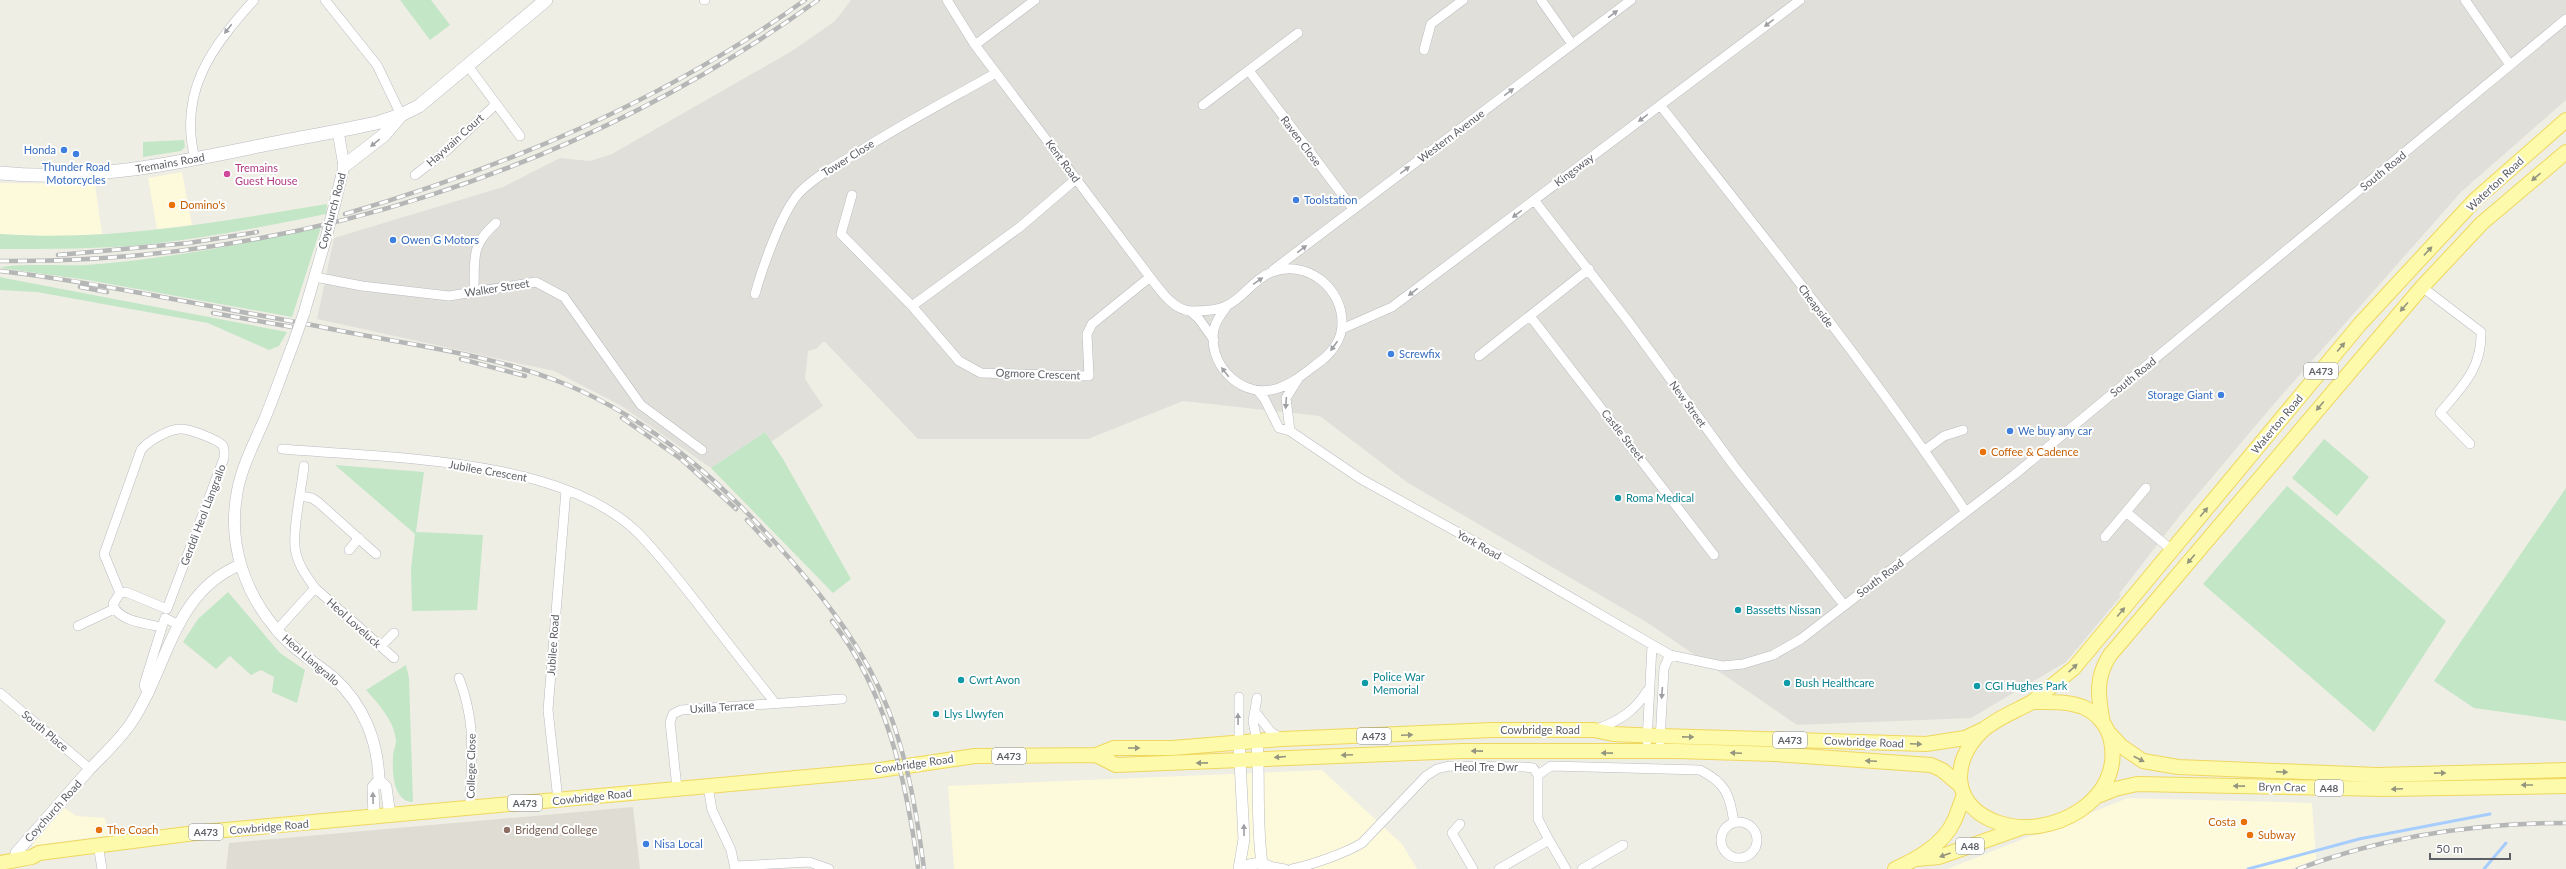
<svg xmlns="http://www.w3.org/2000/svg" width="2566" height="869" viewBox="0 0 2566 869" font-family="Lato,sans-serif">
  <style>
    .commercial { fill: #fdf9db }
    .industrial { fill: #e0dfd9 }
    .education { fill: #dfddd3 }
    .green { fill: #c2e6c6 }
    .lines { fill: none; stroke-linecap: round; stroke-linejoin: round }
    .stream { stroke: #a6cdfd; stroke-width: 3 }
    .minor-casing { stroke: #b9bbc0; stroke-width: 10 }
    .tertiary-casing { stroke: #b9bbc0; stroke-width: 12 }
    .secondary-casing { stroke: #babcc2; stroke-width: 14 }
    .primary-casing { stroke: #efd75e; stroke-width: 16 }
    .minor { stroke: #fff; stroke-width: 9 }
    .tertiary { stroke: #fff; stroke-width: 11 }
    .secondary { stroke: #fff; stroke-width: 13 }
    .primary { stroke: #fdfaab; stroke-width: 14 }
    .rail-casing { stroke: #b5b6b6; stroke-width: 4.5 }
    .rail { stroke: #fff; stroke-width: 3; stroke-dasharray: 9; stroke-linecap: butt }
    .tertiary-bridge-casing { stroke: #b9bbc0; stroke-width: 12; stroke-linecap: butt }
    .tertiary-bridge { stroke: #fff; stroke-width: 11 }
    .oneway { fill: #9d9fa3 }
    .oneway2 { fill: #94957e }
    .shop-dot { fill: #3f7fe0; stroke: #fff; stroke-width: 1.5 }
    .hotel-dot { fill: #d1479c; stroke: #fff; stroke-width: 1.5 }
    .food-dot { fill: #e8710a; stroke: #fff; stroke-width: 1.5 }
    .culture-dot { fill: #0f9aa8; stroke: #fff; stroke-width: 1.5 }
    .education-dot { fill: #8d6e63; stroke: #fff; stroke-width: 1.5 }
    .labels { text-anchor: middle; stroke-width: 4; stroke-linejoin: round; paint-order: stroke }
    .shield { fill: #fff; stroke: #8d8f93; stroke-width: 1 }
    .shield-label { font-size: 10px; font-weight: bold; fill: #5c5f65 }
    .street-label { font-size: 11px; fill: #5c5f65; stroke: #fff }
    .shop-label { font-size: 11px; fill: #366cbe; stroke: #fff; text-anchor: start }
    .hotel-label { font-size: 11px; fill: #b23c85; stroke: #fff; text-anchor: start }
    .food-label { font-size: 11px; fill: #c56008; stroke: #fff; text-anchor: start }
    .culture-label { font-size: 11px; fill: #0d838f; stroke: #fff; text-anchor: start }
    .education-label { font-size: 11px; fill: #785e54; stroke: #fff; text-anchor: start }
  </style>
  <rect width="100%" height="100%" fill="#efeee5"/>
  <path class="commercial" d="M182,172l10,53 -35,4 -9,-51z
    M0,183l95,1 7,50 -36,3 -66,-3z
    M1322,770l80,74 15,25h-463l-6,-83z
    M2128,798l184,5 4,56 -25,10h-344z
    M61,806l16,10 28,2 4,17 -77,11v-6z"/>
  <path class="industrial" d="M851,0h1715v100l-105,92 -188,213 -92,109 -62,80 2,2 -55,66 -95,56 -174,7 -149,-102 -240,-140 -88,-67 -137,-15 -95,38h-170l-94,-98 -8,8 -8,2 -3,28 18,27 -52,36 -6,-10 -54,36 -91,-63 -66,-34 -237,-52 17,-81 169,-51 57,-29 30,3 22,-7 180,-103 43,-30z"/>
  <path class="education" d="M633,807l7,62h-414l3,-26z"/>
  <path class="green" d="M400,0h31l19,25 -20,15z
    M184,140l1,7 -4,4 -38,6v-15z
    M327,204l-1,10c-58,12 -116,23 -174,30 -51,5 -101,5 -152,5v-15c110,8 219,-12 327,-30z
    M321,227l-29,90 -204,-37 -88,-12c7,-5 72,-2 87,-3 79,-6 157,-21 234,-38z
    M0,277l4,1 283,54 -8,14 -10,4 -61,-27 -171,-31 -37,-2z
    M765,432l18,27 68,120 -18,14 -122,-125z
    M2324,439l45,38 -32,39 -45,-38z
    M335,465l89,7 -8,60 67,3 -6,75 -65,1 -1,-42 4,-35z
    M2287,486l159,135 -72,111 -171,-148z
    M2566,488v233l-92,-13 -40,-27z
    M228,592l52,61 25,17 -8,33 -25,-11 2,-15 -13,-7 -10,5 -21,-19 -14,13 -33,-27 15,-23z
    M406,665l3,13 4,124c-20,0 -21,-31 -20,-46 0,-5 3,-10 3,-15 -1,-19 -18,-38 -30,-51z"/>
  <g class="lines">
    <path class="stream" d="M2248,869l111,-30 131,-25
      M2484,869l22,-26"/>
    <g class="minor-casing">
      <path id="minor" d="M325,0l52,65 24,50
        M704,0h1
        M947,0l28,45 175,232c10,13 23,33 41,34 11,0 24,0 35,-5 17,-7 28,-28 46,-34 35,-13 71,16 70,52 0,14 -9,27 -20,36 -15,11 -32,27 -51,30 -33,6 -64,-28 -57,-61 2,-9 8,-16 13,-23
        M1541,0l31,44
        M2465,0l45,65
        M975,45l60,-45
        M1424,50l7,-26 32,-24
        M468,66l52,70
        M1250,72l103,137
        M1203,105l95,-72
        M1660,105c105,133 212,266 306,407
        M195,159c-17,-67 16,-111 59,-159
        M415,175l31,-24 49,-46
        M1076,179l-56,48 -108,79 47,55 22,12 108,3 -2,-42 5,-10 58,-47
        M852,195l-11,39 71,72
        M1534,200l94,121 106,145 110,139
        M1273,270l358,-270
        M315,277l47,9 87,10 87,-14 28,15 77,108 61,45
        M2422,287l59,45c1,37 -19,54 -41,81l30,31
        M474,291c1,-31 -4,-46 22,-68
        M755,294c7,-25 28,-87 47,-104 16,-15 36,-26 55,-37 45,-29 93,-54 139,-80
        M1190,311l9,8 15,21
        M1530,316l184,239
        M1342,329l50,-22 408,-307
        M1479,356l110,-87
        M1258,391l6,7 15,30 11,3 71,48 118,65 191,111 52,11 21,-2 30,-9 28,-16 213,-164 552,-456
        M1290,431l-4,-33 12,-19
        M282,449c103,9 277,8 355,83 22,22 41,47 60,71 26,34 52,67 78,100
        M1925,450l19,-14 19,-6
        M2146,488l-20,24 46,38
        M300,496l12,2 6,4 58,52
        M2105,537l21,-25
        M349,550l10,-12
        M315,588l79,70
        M120,593l-16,-39 37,-104c7,-9 28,-21 39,-21 8,-1 39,11 43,17 2,4 1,8 1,12l-57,151 -41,-17 -6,1 -7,11c4,17 34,20 49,23l3,-9 14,7
        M78,626l36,-17
        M277,630l38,-42c-8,-11 -16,-22 -19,-35 -5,-18 6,-66 8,-87
        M381,646l13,-13
        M459,678c19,50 11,80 11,131
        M0,693l90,76
        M148,695l-4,-10 18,-58
        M1239,697v45
        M1257,698l-4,23 4,20
        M1256,713l15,19 10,6
        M1597,729c22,-8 38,-18 50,-38
        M1647,741l5,-95
        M1660,741l4,-73 6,-13
        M708,786l4,24 19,40 4,19
        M677,788l-7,-66 3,-8 8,-4 161,-11
        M558,800l-10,-90 18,-220
        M1721 840a18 18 0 1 1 36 0a18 18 0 1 1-36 0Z
        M1460,824l-8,9 21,36
        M1549,840l17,29
        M98,844l4,25
        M735,866l74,-4 20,7
        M1268,866l17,3
        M1292,869c19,-4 54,-16 70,-26l64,-67 11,-7 12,-3 75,1 9,1 5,7 13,-9 149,4c26,13 30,25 34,53
        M1499,869l50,-29 -11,-21v-44
        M1582,869l41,-24"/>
    </g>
    <g class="tertiary-casing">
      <path id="tertiary" d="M335,203l9,-37 -6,-35
        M304,313l22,-75
        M292,347c-9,23 -17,47 -27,71 -11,26 -26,53 -29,82 -7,47 10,94 40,129 16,20 39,33 58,49 30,27 44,64 45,102l7,7 4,29
        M1257,741c3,41 -1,82 5,122
        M374,818l-1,-31 6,-7
        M16,853c24,-27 48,-55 72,-82 15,-16 31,-30 43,-48 37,-55 42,-131 109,-158
        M1239,869l5,-30 -5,-97
        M1241,869c11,-7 21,-8 32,0"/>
    </g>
    <g class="secondary-casing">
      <path id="secondary" d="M344,166l40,-31 17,-20
        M0,173c90,9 176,-10 264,-28 39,-8 78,-14 116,-23l21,-7 18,-9 127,-106"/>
    </g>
    <g class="primary-casing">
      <path id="primary" d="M2032,702l42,-34 286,-344 115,-124 91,-80
        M2032,702c17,0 35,-1 51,5 14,6 25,19 28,34 13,60 -61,99 -112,82 -47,-16 -50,-60 -17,-92 13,-12 34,-20 50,-29z
        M2103,723c-5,-26 -8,-45 7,-68l312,-368 60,-64 84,-71
        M2110,734l11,12 22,15 35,6 199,8 189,-5
        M1096,755l20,10 346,-14h215l98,3 156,11 11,5 18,15
        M2095,797l20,-8 22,-5 248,5 181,-3
        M1916,859l23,-2 82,-29
        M0,863l32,-6 7,-4 164,-21 670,-61 102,-15 121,-1 18,-7h58l110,-9 210,-9h102l19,4 47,2 266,8 39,-6 19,-9
        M1895,869c22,-10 48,-24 59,-48 4,-8 6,-17 10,-26"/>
    </g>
    <use href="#minor" class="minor"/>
    <use href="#tertiary" class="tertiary"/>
    <use href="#secondary" class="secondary"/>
    <use href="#primary" class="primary"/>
    <g class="rail-casing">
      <path id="rail" d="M345,214c164,-48 321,-114 460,-214
        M58,255l131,-12 68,-11
        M0,261c291,3 582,-91 818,-261
        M0,271c55,6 108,16 162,26 52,10 104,19 155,29 83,18 169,26 248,58 90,37 160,101 224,174 40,46 77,94 99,151 20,51 29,106 36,160
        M80,287l27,5
        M213,313l79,14
        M461,359l64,17
        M622,418l59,41 55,50
        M747,520l23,25
        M832,621c55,71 74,159 86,246
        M2298,869c85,-32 178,-46 268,-46"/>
    </g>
    <use href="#rail" class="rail"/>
    <g class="tertiary-bridge-casing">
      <path id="tertiary-bridge" d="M326,238l9,-35
        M292,347l12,-34"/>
    </g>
    <use href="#tertiary-bridge" class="tertiary-bridge"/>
  </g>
  <defs><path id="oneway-solid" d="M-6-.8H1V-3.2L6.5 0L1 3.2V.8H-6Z"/></defs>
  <g class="oneway">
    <use href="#oneway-solid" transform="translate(1613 14) rotate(-37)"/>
    <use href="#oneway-solid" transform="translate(1769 23) rotate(143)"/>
    <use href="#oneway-solid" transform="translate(228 29) rotate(128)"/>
    <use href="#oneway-solid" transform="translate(1509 92) rotate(-37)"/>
    <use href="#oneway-solid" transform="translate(1643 118) rotate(143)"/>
    <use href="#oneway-solid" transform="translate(375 143) rotate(141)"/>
    <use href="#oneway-solid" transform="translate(1405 170) rotate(-37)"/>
    <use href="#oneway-solid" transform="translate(1517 214) rotate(143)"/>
    <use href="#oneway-solid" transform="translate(1302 249) rotate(-37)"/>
    <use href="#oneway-solid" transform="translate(1258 281) rotate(-35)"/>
    <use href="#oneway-solid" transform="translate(1413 292) rotate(143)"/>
    <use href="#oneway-solid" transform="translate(1334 346) rotate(126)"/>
    <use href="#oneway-solid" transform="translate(1225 372) rotate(-128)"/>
    <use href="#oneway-solid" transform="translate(1286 403) rotate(94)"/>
    <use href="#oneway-solid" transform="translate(1662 693) rotate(94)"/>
    <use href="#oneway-solid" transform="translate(1238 719) rotate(-91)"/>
    <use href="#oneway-solid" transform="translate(373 798) rotate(-92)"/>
    <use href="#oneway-solid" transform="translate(1244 830) rotate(-91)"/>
  </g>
  <g class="oneway2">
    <use href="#oneway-solid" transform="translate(2536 177) rotate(140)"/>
    <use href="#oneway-solid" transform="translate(2428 251) rotate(-47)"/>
    <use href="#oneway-solid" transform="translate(2404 307) rotate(131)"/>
    <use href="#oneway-solid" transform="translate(2341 347) rotate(-50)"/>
    <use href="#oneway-solid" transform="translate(2320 406) rotate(130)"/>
    <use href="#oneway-solid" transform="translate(2204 512) rotate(-50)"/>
    <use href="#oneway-solid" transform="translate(2191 559) rotate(130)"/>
    <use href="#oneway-solid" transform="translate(2121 612) rotate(-50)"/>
    <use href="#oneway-solid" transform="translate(2073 668) rotate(-43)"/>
    <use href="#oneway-solid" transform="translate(1407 735) rotate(-2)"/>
    <use href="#oneway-solid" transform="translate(1688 737) rotate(1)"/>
    <use href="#oneway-solid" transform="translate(1916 744) rotate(2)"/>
    <use href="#oneway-solid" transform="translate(1134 748)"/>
    <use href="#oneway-solid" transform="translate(1477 751) rotate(-179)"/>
    <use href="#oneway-solid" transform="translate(1607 753) rotate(-179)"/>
    <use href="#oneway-solid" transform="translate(1736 753) rotate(-178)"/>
    <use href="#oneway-solid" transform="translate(1347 755) rotate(178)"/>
    <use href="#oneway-solid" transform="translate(1280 757) rotate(175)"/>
    <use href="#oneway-solid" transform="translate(2139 759) rotate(27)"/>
    <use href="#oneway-solid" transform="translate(1871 761) rotate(-177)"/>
    <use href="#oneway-solid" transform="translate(1202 763) rotate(179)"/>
    <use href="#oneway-solid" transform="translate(2282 772) rotate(2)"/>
    <use href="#oneway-solid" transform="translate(2440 773) rotate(-1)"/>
    <use href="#oneway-solid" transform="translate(2527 785) rotate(-180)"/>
    <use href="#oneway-solid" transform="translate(2239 786) rotate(-179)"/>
    <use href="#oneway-solid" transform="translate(2397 789) rotate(178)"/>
    <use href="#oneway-solid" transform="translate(1945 855) rotate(160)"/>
  </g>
  <g class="shop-dot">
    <circle cx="64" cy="150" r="4"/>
    <circle cx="76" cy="154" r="4"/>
    <circle cx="1296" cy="200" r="4"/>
    <circle cx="393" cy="240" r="4"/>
    <circle cx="1391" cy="354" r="4"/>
    <circle cx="2221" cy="395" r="4"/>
    <circle cx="2010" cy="431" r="4"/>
    <circle cx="646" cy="844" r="4"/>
  </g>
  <circle class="hotel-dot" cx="227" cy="174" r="4"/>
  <g class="food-dot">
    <circle cx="172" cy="205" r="4"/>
    <circle cx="1983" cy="452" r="4"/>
    <circle cx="2244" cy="822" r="4"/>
    <circle cx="99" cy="830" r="4"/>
    <circle cx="2250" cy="835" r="4"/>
  </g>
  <g class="culture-dot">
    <circle cx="1618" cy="498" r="4"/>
    <circle cx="1738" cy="610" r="4"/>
    <circle cx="961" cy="680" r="4"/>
    <circle cx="1365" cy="683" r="4"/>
    <circle cx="1787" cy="683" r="4"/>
    <circle cx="1977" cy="686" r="4"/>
    <circle cx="936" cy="714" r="4"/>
  </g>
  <circle class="education-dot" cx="507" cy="830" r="4"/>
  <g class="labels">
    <g class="shield">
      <rect x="2304" y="363" width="34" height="16" rx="3"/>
      <rect x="1357" y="728" width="34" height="16" rx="3"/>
      <rect x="1773" y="732" width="34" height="16" rx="3"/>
      <rect x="992" y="748" width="34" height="16" rx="3"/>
      <rect x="2315" y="780" width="28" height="16" rx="3"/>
      <rect x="508" y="795" width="34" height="16" rx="3"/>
      <rect x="189" y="824" width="34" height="16" rx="3"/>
      <rect x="1956" y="838" width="28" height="16" rx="3"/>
    </g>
    <g class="shield-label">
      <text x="2321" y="375">A473</text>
      <text x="1374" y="740">A473</text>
      <text x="1790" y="744">A473</text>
      <text x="1009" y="760">A473</text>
      <text x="2329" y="792">A48</text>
      <text x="525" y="807">A473</text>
      <text x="206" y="836">A473</text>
      <text x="1970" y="850">A48</text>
    </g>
    <g class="street-label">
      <text transform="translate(1451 136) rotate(-37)" y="4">Western Avenue</text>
      <text transform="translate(455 140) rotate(-42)" y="4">Haywain Court</text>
      <text transform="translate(1301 141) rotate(53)" y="4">Raven Close</text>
      <text transform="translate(848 158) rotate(-32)" y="4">Tower Close</text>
      <text transform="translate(1063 161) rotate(54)" y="4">Kent Road</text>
      <text transform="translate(170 163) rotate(-10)" y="4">Tremains Road</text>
      <text transform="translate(1574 170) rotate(-37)" y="4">Kingsway</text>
      <text transform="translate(2383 171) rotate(-39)" y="4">South Road</text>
      <text transform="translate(2495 184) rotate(-43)" y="4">Waterton Road</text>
      <text transform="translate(332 211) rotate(-75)" y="4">Coychurch Road</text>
      <text transform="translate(497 288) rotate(-9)" y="4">Walker Street</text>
      <text transform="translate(1816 306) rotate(53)" y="4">Cheapside</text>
      <text transform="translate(1038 374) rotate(2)" y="4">Ogmore Crescent</text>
      <text transform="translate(2133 377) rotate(-39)" y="4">South Road</text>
      <text transform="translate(1688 404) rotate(54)" y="4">New Street</text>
      <text transform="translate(2277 424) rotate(-50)" y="4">Waterton Road</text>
      <text transform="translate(1623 435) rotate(52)" y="4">Castle Street</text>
      <text transform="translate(488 471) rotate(10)" y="4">Jubilee Crescent</text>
      <text transform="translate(203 515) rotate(-69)" y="4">Gerddi Heol Llangrallo</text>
      <text transform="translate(1479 545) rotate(29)" y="4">York Road</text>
      <text transform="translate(1880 578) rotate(-37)" y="4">South Road</text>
      <text transform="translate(354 623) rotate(42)" y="4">Heol Loveluck</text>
      <text transform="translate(553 645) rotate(-86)" y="4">Jubilee Road</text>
      <text transform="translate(311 660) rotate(41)" y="4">Heol Llangrallo</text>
      <text transform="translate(722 707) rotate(-4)" y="4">Uxilla Terrace</text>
      <text x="1540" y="734">Cowbridge Road</text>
      <text transform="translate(45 731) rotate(40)" y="4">South Place</text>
      <text transform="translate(1864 742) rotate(2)" y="4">Cowbridge Road</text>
      <text transform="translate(914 764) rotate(-8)" y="4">Cowbridge Road</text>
      <text transform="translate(471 766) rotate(-89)" y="4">College Close</text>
      <text x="1486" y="771">Heol Tre Dwr</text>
      <text transform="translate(2282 787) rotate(1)" y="4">Bryn Crac</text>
      <text transform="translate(592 797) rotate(-6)" y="4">Cowbridge Road</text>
      <text transform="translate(53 811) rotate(-48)" y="4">Coychurch Road</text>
      <text transform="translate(269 827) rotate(-5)" y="4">Cowbridge Road</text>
    </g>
    <g class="shop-label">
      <text x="56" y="154" text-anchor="end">Honda</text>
      <text x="76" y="171" text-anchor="middle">Thunder Road<tspan x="76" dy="13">Motorcycles</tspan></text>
      <text x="1304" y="204">Toolstation</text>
      <text x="401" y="244">Owen G Motors</text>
      <text x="1399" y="358">Screwfix</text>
      <text x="2213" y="399" text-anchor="end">Storage Giant</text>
      <text x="2018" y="435">We buy any car</text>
      <text x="654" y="848">Nisa Local</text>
    </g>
    <g class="hotel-label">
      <text x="235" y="172">Tremains<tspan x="235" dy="13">Guest House</tspan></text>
    </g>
    <g class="food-label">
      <text x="180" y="209">Domino's</text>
      <text x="1991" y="456">Coffee &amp; Cadence</text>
      <text x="2236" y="826" text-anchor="end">Costa</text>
      <text x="107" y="834">The Coach</text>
      <text x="2258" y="839">Subway</text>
    </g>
    <g class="culture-label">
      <text x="1626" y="502">Roma Medical</text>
      <text x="1746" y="614">Bassetts Nissan</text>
      <text x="1373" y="681">Police War<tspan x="1373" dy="13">Memorial</tspan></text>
      <text x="969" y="684">Cwrt Avon</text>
      <text x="1795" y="687">Bush Healthcare</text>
      <text x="1985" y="690">CGI Hughes Park</text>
      <text x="944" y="718">Llys Llwyfen</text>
    </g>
    <g class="education-label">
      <text x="515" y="834">Bridgend College</text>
    </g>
  </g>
  <path d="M2430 853v6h80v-6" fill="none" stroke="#5c5f65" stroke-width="2"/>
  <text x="2436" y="853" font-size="12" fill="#5c5f65" stroke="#ffffff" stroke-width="3" paint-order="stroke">50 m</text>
</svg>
